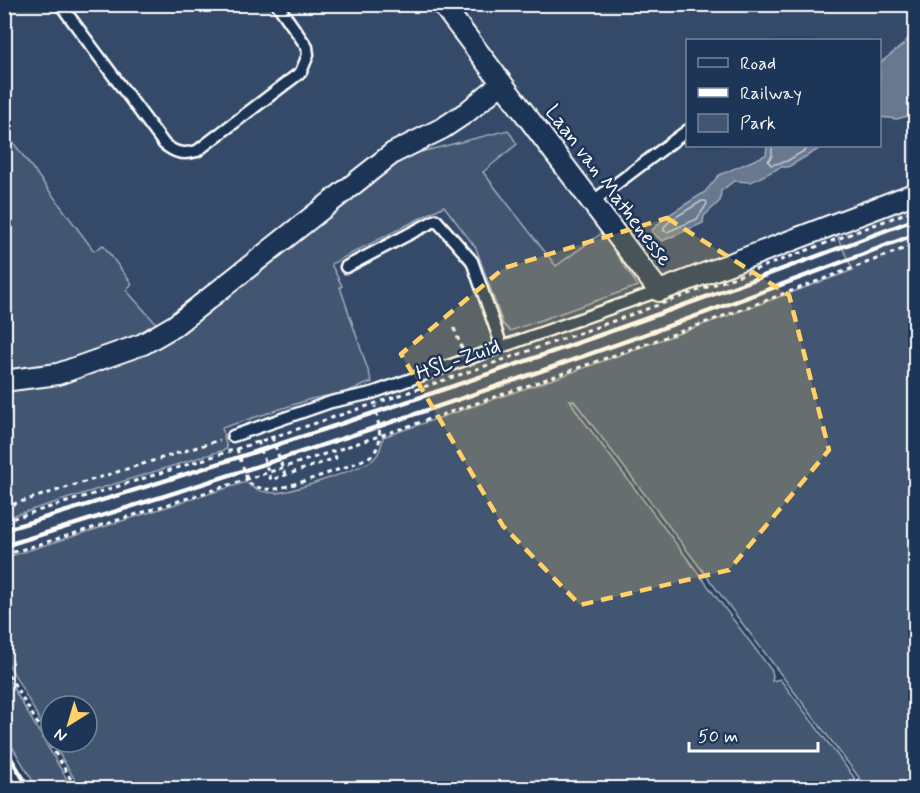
<svg xmlns="http://www.w3.org/2000/svg" width="920" height="793" viewBox="0 0 920 793" font-family="Mynerve,sans-serif">
  <style>
    .built { fill: #344a68; fill-rule: evenodd }
    .green { fill: #425672; stroke: #a0aab8; stroke-width: 1.5 }
    .water { fill: #67788e; stroke: #a4aebb; stroke-width: 1.5 }
    .lines { fill: none; stroke-linecap: round; stroke-linejoin: round }
    .shore { stroke: #c2c9d2; stroke-width: 1.5 }
    .service-casing { stroke: #fff; stroke-width: 15 }
    .minor-casing { stroke: #fff; stroke-width: 24 }
    .path { stroke: #fff; stroke-width: 3; stroke-dasharray: 4.5 4.5; stroke-linecap: butt }
    .service { stroke: #1d3557; stroke-width: 10 }
    .minor { stroke: #1d3557; stroke-width: 20 }
    .rail { stroke: #fff; stroke-width: 4.5 }
    .path-bridge { stroke: #fff; stroke-width: 3; stroke-dasharray: 4.5 4.5; stroke-linecap: butt }
    .marked { fill: #ffd166; fill-opacity: 0.2; stroke: #ffd166; stroke-width: 4.5; stroke-dasharray: 12 8; stroke-linejoin: round }
    .labels { text-anchor: middle; stroke-width: 5; stroke-linejoin: round; paint-order: stroke }
    .street-label { font-size: 21px; fill: #fff; stroke: #1d3557 }
  </style>
  <rect width="100%" height="100%" fill="#263d5e"/>
  <filter id="ink" filterUnits="userSpaceOnUse"><feTurbulence type="fractalNoise" baseFrequency=".0167" numOctaves="2"/><feDisplacementMap in="SourceGraphic" scale="12" xChannelSelector="R" yChannelSelector="G"/><feConvolveMatrix kernelMatrix="1 2 1 2 8 2 1 2 1" color-interpolation-filters="sRGB"/></filter>
  <g filter="url(#ink)">
    <path class="built" d="M4,5h911v291l-874,321 -36,-61zM688,40h192v106h-192z"/>
    <path class="green" d="M4,130l90,121 9,-6 29,39 -6,6 44,49 231,-182 107,-27 9,14 -34,28 73,94 46,-33 36,53 -128,45 -7,-7 -27,-76 -32,-42 -113,58 11,22 -2,1 32,95 -29,11 -32,6 -89,29 5,21 -222,69z
      M915,201v587h-48l-293,-387 -4,-1 7,12 195,259 1,5 -1,5 8,-2 82,109h-782l-28,-46h35v-36h-36v34l-46,-82 -1,-100 242,-76c8,9 18,11 30,11 15,-1 87,-25 98,-34 6,-6 8,-14 9,-22l176,-60 294,-107 -18,-38z
      M5,674l67,114h-35l-32,-53z"/>
    <path class="water" d="M915,28v86l-18,5 -17,-2v-54l25,-20z
      M767,146h57l-36,21h-7l-30,15 -17,-1 -13,10 -1,10 -16,15 -1,7 -41,18 -11,-10 16,-15 38,-24 14,-17 47,-20z"/>
    <g class="lines">
      <path class="shore" d="M772,146v10l-4,5 3,4 16,-4 25,-15
        M702,201h4l1,3 -10,15 -30,13 -3,-1v-4l7,-7z"/>
      <g class="service-casing">
        <path id="service" d="M60,4l104,140c11,9 19,11 33,7l104,-79 7,-17 -1,-8 -30,-43
          M592,202l96,-72
          M346,267l90,-47 36,41 30,86
          M233,436l98,-34 41,-9 287,-102"/>
      </g>
      <g class="minor-casing">
        <path id="minor" d="M442,4l217,287 257,-98
          M4,379l7,1 47,-6 85,-30 31,-18 219,-173 50,-25 24,-16 35,-29"/>
      </g>
      <path class="path" d="M454,328l8,21
        M272,437l13,38
        M258,441l13,39 65,-22 -3,-7
        M237,449l11,33c8,6 17,8 27,7 14,-2 87,-26 97,-34 1,-1 4,-5 5,-7 6,-12 0,-29 -2,-42
        M4,507l216,-67
        M4,667l72,121"/>
      <use href="#service" class="service"/>
      <use href="#minor" class="minor"/>
      <path class="rail" d="M4,530c308,-92 612,-197 912,-311
        M4,546c308,-94 612,-197 912,-312
        M4,747l25,41
        M4,767l13,21"/>
      <path class="path-bridge" d="M4,521c308,-92 612,-197 912,-312
        M4,555c308,-93 612,-196 912,-311"/>
    </g>
  </g>
  <path class="marked" d="M667,218l122,77 40,155 -100,120 -149,35 -77,-79 -102,-172 103,-86z"/>
  <g class="labels">
    <g class="street-label">
      <text transform="translate(609 185) rotate(53)" y="7">Laan van Mathenesse</text>
      <text transform="translate(458 359) rotate(-19)" y="7">HSL-Zuid</text>
    </g>
  </g>
  <rect width="920" height="793" fill="none" stroke="#1d3557" stroke-width="24"/>
  <rect x="12" y="12" width="896" height="769" fill="none" stroke="#fff" stroke-width="2" filter="url(#ink)"/>
  <rect x="686" y="39" width="195" height="108" fill="#1d3557" stroke="#77869a" stroke-width="1.5"/>
  <rect x="698" y="58" width="30" height="9" fill="#1d3557" stroke="#77869a" stroke-width="1.5"/>
  <text x="740" y="69" font-size="18" fill="#ffffff">Road</text>
  <rect x="698" y="88" width="30" height="9" fill="#ffffff" stroke="#77869a" stroke-width="1.5"/>
  <text x="740" y="99" font-size="18" fill="#ffffff">Railway</text>
  <rect x="698" y="114" width="30" height="18" fill="#425672" stroke="#77869a" stroke-width="1.5"/>
  <text x="740" y="129" font-size="18" fill="#ffffff">Park</text>
  <g transform="translate(69 724) rotate(217)"><circle r="28" fill="#1d3557" stroke="#77869a" stroke-width="1.5"/>
  <path d="M0-4.5L10 22L0 15L-10 22Z" fill="#ffd166"/>
  <text y="-9" font-size="16" font-weight="bold" text-anchor="middle" fill="#ffffff">N</text>
  </g>
  <path d="M689 742v9h129v-9" fill="none" stroke="#ffffff" stroke-width="3"/>
  <text x="698" y="742" font-size="18" fill="#ffffff" stroke="#1d3557" stroke-width="4.5" paint-order="stroke">50 m</text>
</svg>
